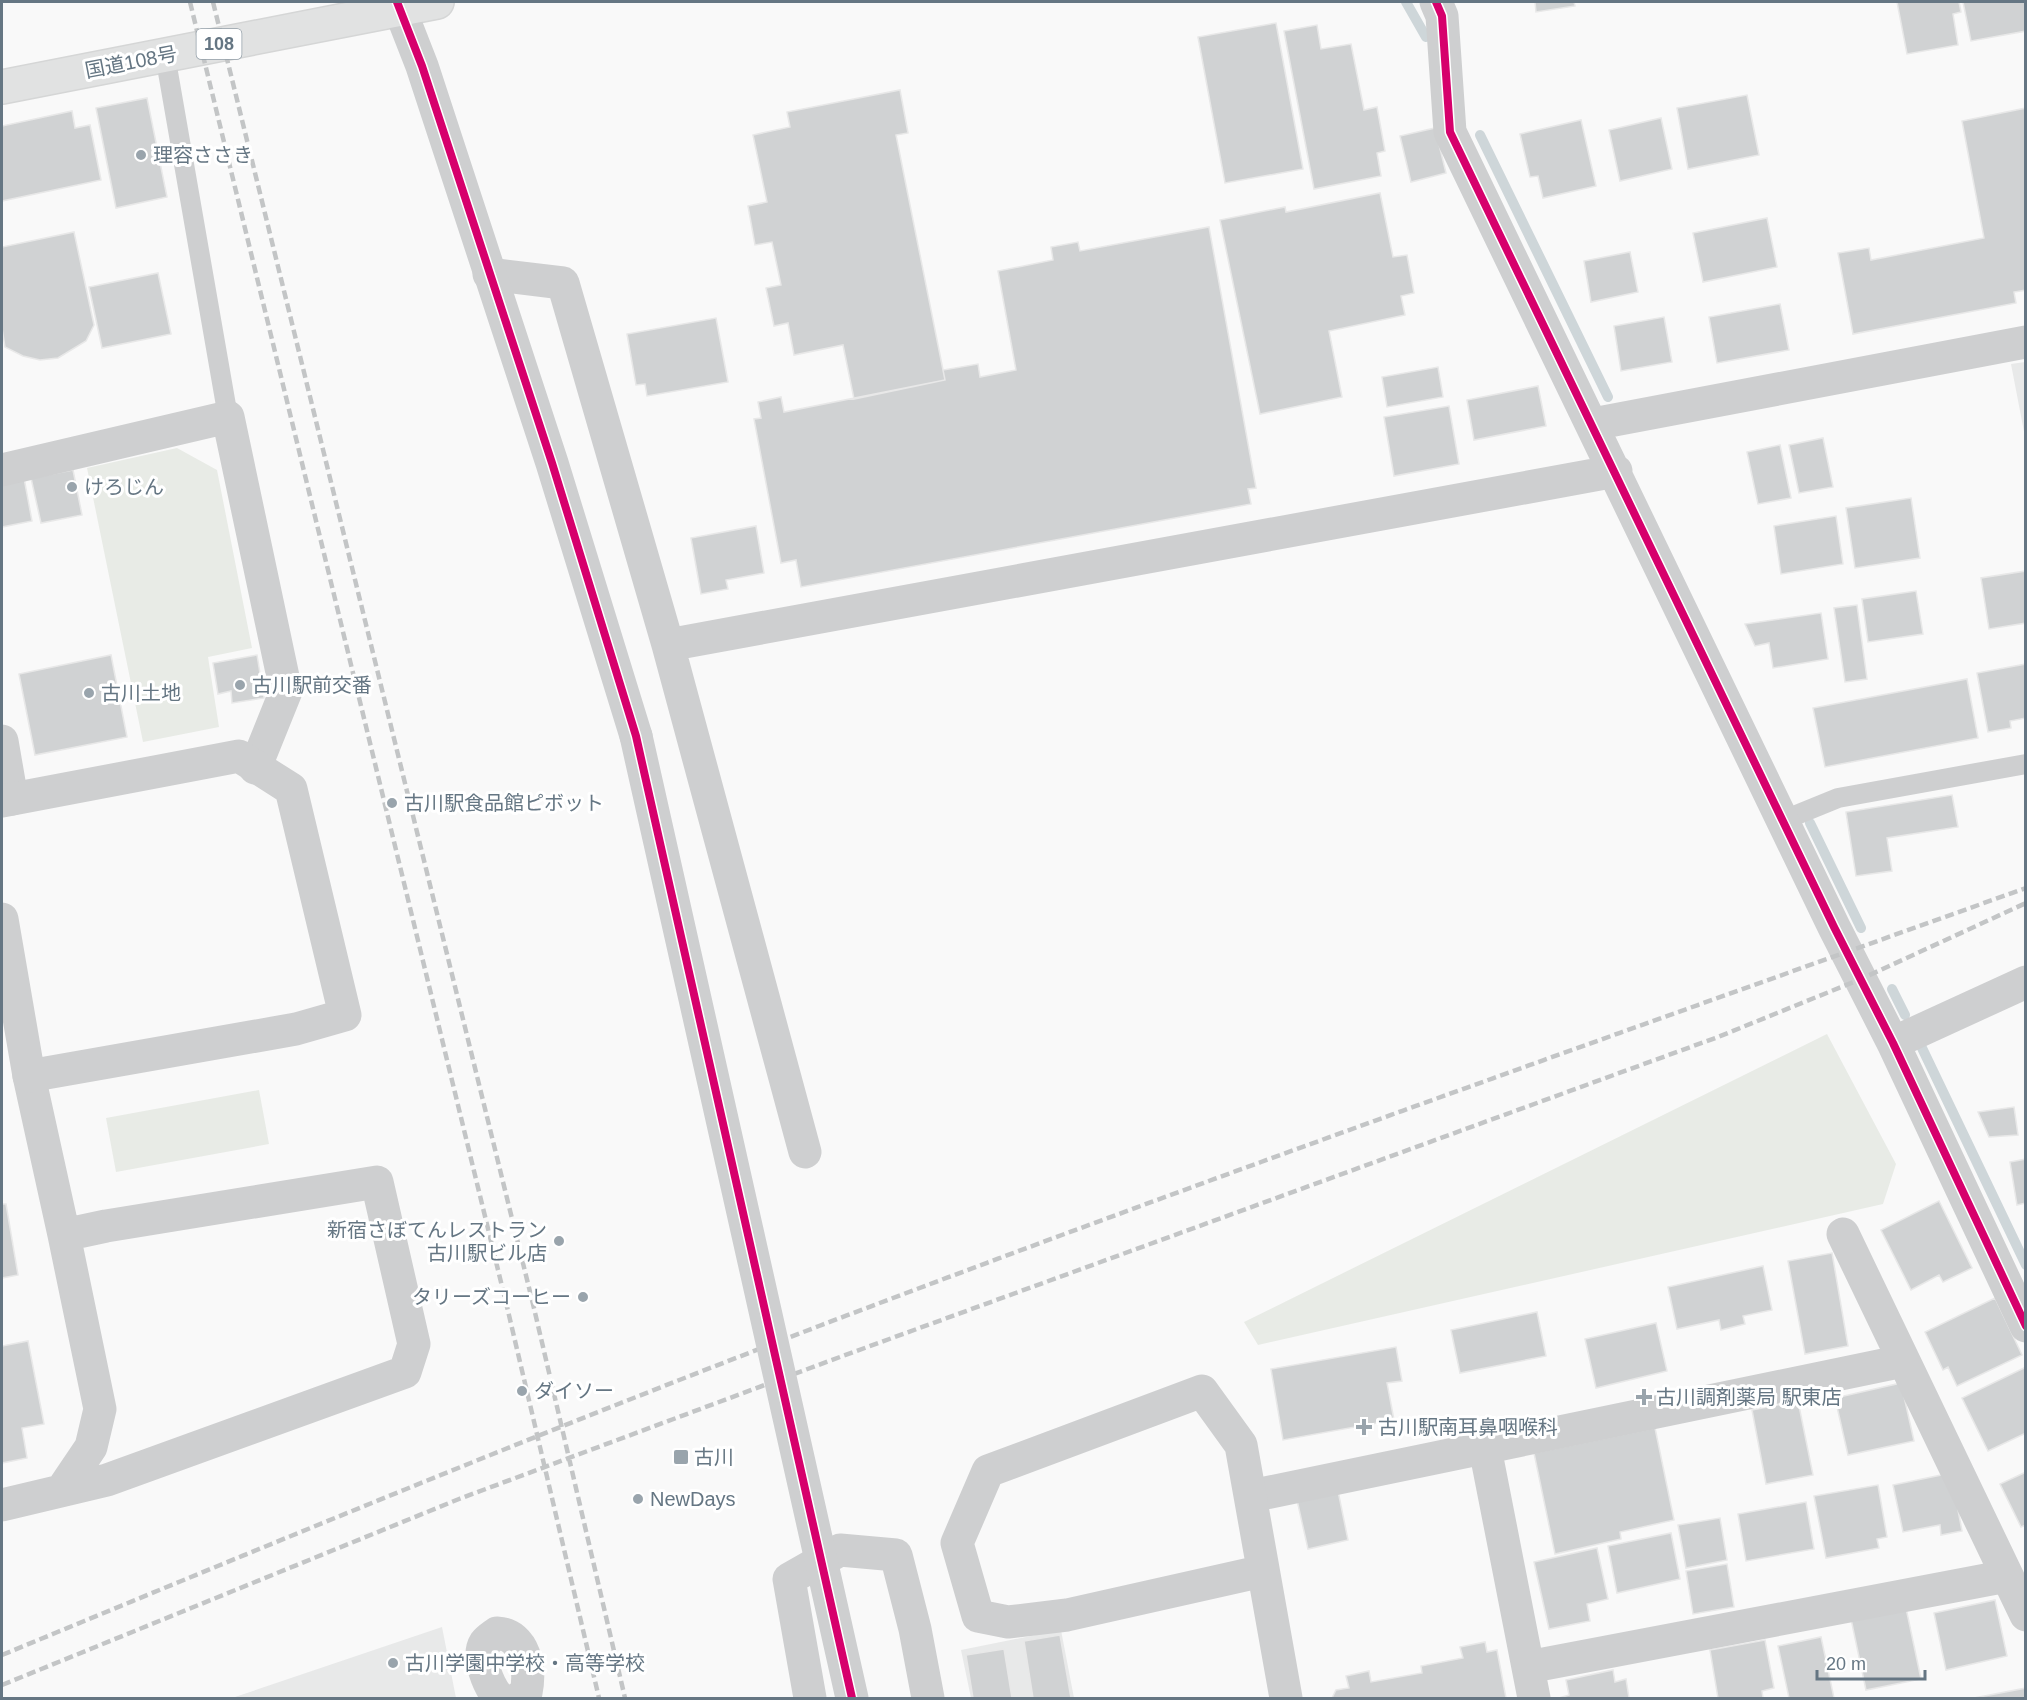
<svg xmlns="http://www.w3.org/2000/svg" width="2027" height="1700" viewBox="0 0 2027 1700" font-family="Helvetica,'Noto Sans JP',sans-serif">
  <style>
    .built { fill: #e8e9e9 }
    .green { fill: #e8ebe6 }
    .lines { fill: none; stroke-linecap: round; stroke-linejoin: round }
    .stream { stroke: #ced6d9; stroke-width: 10 }
    .building { fill: #d0d2d3; stroke: #e8e8e8; stroke-width: 1.5 }
    .trunk-casing { stroke: #d5d6d6; stroke-width: 36 }
    .service { stroke: #cecfd0; stroke-width: 20 }
    .minor { stroke: #cecfd0; stroke-width: 33 }
    .tertiary { stroke: #cecfd0; stroke-width: 33 }
    .trunk { stroke: #e1e2e2; stroke-width: 33 }
    .rail { stroke: #c3c5c6; stroke-width: 4.5; stroke-dasharray: 9 4.5; stroke-linecap: butt }
    .tertiary-bridge { stroke: #cecfd0; stroke-width: 33 }
    .cycleway-casing { stroke: #fff; stroke-width: 11 }
    .cycleway { stroke: #d6006c; stroke-width: 8 }
    .poi-dot { fill: #99a4ac; stroke: #fff; stroke-width: 2 }
    .labels { text-anchor: middle; stroke-width: 6; stroke-linejoin: round; paint-order: stroke }
    .shield { fill: #fff; stroke: #939fa8; stroke-width: 1.5 }
    .shield-label { font-size: 18px; font-weight: bold; fill: #657683 }
    .street-label { font-size: 20px; fill: #657683; stroke: #fff }
    .poi-label { font-size: 20px; fill: #657683; stroke: #fff; text-anchor: start }
  </style>
  <rect width="100%" height="100%" fill="#f9f9f9"/>
  <path class="built" d="M2025,362h1l-1,75 -14,-73z
    M442,1627l14,71h-224z
    M1061,1630l13,68h-103l-10,-48z"/>
  <path class="green" d="M177,448l40,22 35,178 -44,9 11,70 -76,15 -56,-274z
    M1827,1034l69,130 -13,40 -625,141 -14,-23z
    M259,1090l10,54 -153,28 -10,-54z"/>
  <g class="lines">
    <path class="stream" d="M1406,2l20,35
      M1480,135l128,262
      M1810,823l51,105
      M1892,989l13,26
      M1922,1048l104,217"/>
  </g>
  <path class="building" d="M1535,2h39l1,4 -39,6z
    M1897,2h62l2,10 -8,2 5,31 -51,9z
    M1963,2h63v29l-55,10z
    M1276,23l27,146 -78,14 -27,-146z
    M1317,25l4,24 30,-5 13,66 13,-3 8,44 -8,2 4,23 -67,13 -30,-158z
    M900,90l8,43 -12,2 49,245 -91,19 -11,-54 -49,10 -6,-32 -14,3 -8,-38 15,-3 -9,-43 -17,3 -7,-39 19,-4 -14,-67 37,-8 -3,-15z
    M1747,95l12,60 -71,14 -11,-61z
    M147,98l20,99 -51,11 -20,-100z
    M2026,108v182l-12,2 2,11 -163,31 -15,-81 31,-5 2,12 113,-22 -22,-117z
    M72,111l3,17 15,-3 11,55 -99,21v-75z
    M1661,118l11,51 -52,12 -11,-51z
    M1581,120l15,66 -53,12 -5,-22 -8,1 -10,-43z
    M1435,128l11,45 -35,9 -11,-46z
    M1380,193l13,64 14,-2 7,38 -13,3 4,19 -76,16 13,66 -82,17 -40,-194 65,-13 1,5z
    M1767,218l10,49 -74,15 -10,-49z
    M1209,227l47,261 -8,1 3,15 -450,83 -5,-27 -15,3 -27,-144 7,-1 -3,-16 23,-5 3,15 161,-32 -2,-10 35,-6 2,13 36,-7 -18,-99 55,-11 -2,-13 27,-5 2,9z
    M74,232l20,93 -8,16 -28,17 -18,2 -17,-4 -18,-9 -3,-19v-81z
    M1630,252l8,40 -47,10 -7,-41z
    M158,273l13,61 -69,14 -13,-61z
    M1780,304l9,46 -72,13 -8,-46z
    M1664,317l8,45 -51,9 -7,-45z
    M716,318l12,64 -81,14 -2,-12 -9,1 -9,-51z
    M1438,367l5,30 -56,10 -5,-30z
    M1538,386l8,40 -72,14 -7,-40z
    M1449,406l10,58 -65,12 -10,-59z
    M1823,438l10,49 -34,6 -10,-48z
    M1780,445l11,53 -33,6 -11,-52z
    M73,470l9,45 -41,8 -10,-45z
    M24,478l8,43 -30,6v-44z
    M1911,498l9,60 -65,10 -9,-60z
    M1836,516l7,48 -62,10 -7,-48z
    M756,526l8,47 -38,7 2,9 -27,5 -10,-56z
    M2026,571v52l-37,6 -8,-51z
    M1916,591l7,43 -55,8 -6,-43z
    M1857,605l10,74 -22,3 -11,-74z
    M1821,613l7,46 -55,9 -4,-25 -14,3 -10,-22z
    M111,655l16,82 -92,18 -16,-81z
    M257,655l7,43 -32,5 -1,-12 -13,3 -5,-31z
    M2026,664v54l-16,3 1,7 -23,4 -11,-59z
    M1967,679l11,59 -153,29 -12,-59z
    M1952,795l6,32 -71,11 5,33 -36,5 -10,-64z
    M2014,1107l4,28 -29,2 -11,-25z
    M2026,1159v44l-9,2 -7,-43z
    M1939,1201l33,67 -29,14 -4,-7 -28,15 -30,-60z
    M2,1204h4l12,71 -16,3z
    M1832,1253l16,93 -43,8 -17,-93z
    M1763,1266l9,44 -29,6 2,8 -24,6 -2,-10 -42,9 -9,-42z
    M1995,1298l27,57 -65,31 -9,-19 -5,3 -18,-38z
    M1537,1312l9,44 -86,17 -9,-43z
    M1656,1323l11,48 -71,17 -11,-49z
    M28,1341l16,83 -22,4 5,30 -25,5v-117z
    M1396,1347l6,34 -15,2 7,37 -111,20 -12,-71z
    M2026,1367v66l-38,18 -26,-53z
    M1901,1383l13,58 -66,14 -13,-57z
    M1798,1401l15,74 -47,9 -14,-74z
    M1655,1428l19,92 -54,12 1,7 -66,15 -21,-101z
    M2026,1472v53l-5,2 -21,-43z
    M1951,1473l11,58 -21,4 -1,-10 -37,7 -10,-47z
    M1878,1485l9,52 -10,2 2,9 -53,10 -12,-62z
    M1338,1491l10,49 -40,9 -11,-49z
    M1806,1502l8,47 -68,12 -8,-47z
    M1720,1518l7,42 -41,8 -8,-43z
    M1671,1533l9,46 -63,14 -9,-47z
    M1597,1548l11,51 -21,5 3,17 -41,8 -15,-67z
    M1727,1564l7,43 -41,7 -7,-43z
    M1995,1600l12,56 -61,14 -12,-57z
    M1906,1608l15,71 -55,11 -15,-71z
    M1060,1635l11,63h-38l-9,-57z
    M1821,1637l13,61h-45l-11,-52z
    M1765,1640l9,48 -12,3 1,7h-45l-8,-48z
    M1485,1642l2,10 10,-2 9,48h-174l4,-8 13,-2 -3,-12 23,-5 2,11 51,-9 -1,-7 42,-8 -3,-11z
    M1004,1649l8,49h-39l-7,-43z
    M1613,1670l2,12 11,-3 3,19h-70l10,-3 -3,-15z
    M2026,1688v10h-52z"/>
  <g class="lines">
    <g class="trunk-casing">
      <path id="trunk" d="M2,87l435,-85"/>
    </g>
    <path class="service" d="M165,55l63,362
      M1784,820l54,-22 188,-34"/>
    <path class="minor" d="M1436,2l6,14 8,116 384,795 59,116 133,283
      M489,274l74,9 105,362 137,507
      M1593,424l433,-82
      M2,470l226,-53 58,274 -31,77
      M668,645l948,-174
      M2,741l10,58
      M1893,1043l133,-61
      M29,1076l35,159
      M1843,1234l183,381
      M1485,1448l49,250
      M1251,1496l652,-135
      M2,1505l105,-25 298,-108 9,-28 -37,-162 -271,44 -42,9 36,174 -9,38 -29,43
      M1528,1667l479,-91
      M499,1698c-10,-11 -23,-41 -14,-55 3,-4 8,-7 12,-10 28,1 34,36 29,60l-7,5
      M810,1698l-21,-119 51,-29 56,5 19,74 13,69"/>
    <path class="tertiary" d="M397,2l25,64 130,397 84,273
      M2,801l237,-45 52,33 54,226 -49,14 -267,47 -27,-157
      M1263,1571l-196,44 -59,7 -30,-6 -21,-73 31,-72 214,-80 39,54 45,253"/>
    <use href="#trunk" class="trunk"/>
    <path class="rail" d="M190,2l318,1309 91,387
      M213,2l320,1302 92,394
      M2,1655c271,-112 542,-224 817,-329 400,-152 804,-294 1207,-438
      M2,1685l457,-186 370,-138 889,-324 143,-58 165,-76"/>
    <path class="tertiary-bridge" d="M636,736l216,962"/>
    <g class="cycleway-casing">
      <path id="cycleway" d="M397,2l25,64 130,397 84,273 216,962
        M1436,2l6,14 8,116 384,795 59,116 133,283"/>
    </g>
    <use href="#cycleway" class="cycleway"/>
  </g>
  <g class="poi-dot">
    <circle cx="141" cy="155" r="6"/>
    <circle cx="72" cy="487" r="6"/>
    <circle cx="240" cy="685" r="6"/>
    <circle cx="89" cy="693" r="6"/>
    <circle cx="392" cy="803" r="6"/>
    <circle cx="559" cy="1241" r="6"/>
    <circle cx="583" cy="1297" r="6"/>
    <circle cx="522" cy="1391" r="6"/>
    <path d="M1641 1388h6v6h6v6h-6v6h-6v-6h-6v-6h6z"/>
    <path d="M1361 1418h6v6h6v6h-6v6h-6v-6h-6v-6h6z"/>
    <rect x="673" y="1449" width="16" height="16" rx="3"/>
    <circle cx="638" cy="1499" r="6"/>
    <circle cx="393" cy="1663" r="6"/>
  </g>
  <g class="labels">
    <rect class="shield" x="196.5" y="29" width="45" height="30" rx="4.5"/>
    <g class="shield-label">
      <text x="219" y="50">108</text>
    </g>
    <g class="street-label">
      <text transform="translate(131 62) rotate(-11)" y="7">国道108号</text>
    </g>
    <g class="poi-label">
      <text x="153" y="162">理容ささき</text>
      <text x="84" y="494">けろじん</text>
      <text x="252" y="692">古川駅前交番</text>
      <text x="101" y="700">古川土地</text>
      <text x="404" y="810">古川駅食品館ピボット</text>
      <text x="547" y="1237" text-anchor="end">新宿さぼてんレストラン<tspan x="547" dy="23">古川駅ビル店</tspan></text>
      <text x="571" y="1304" text-anchor="end">タリーズコーヒー</text>
      <text x="534" y="1398">ダイソー</text>
      <text x="1656" y="1404">古川調剤薬局 駅東店</text>
      <text x="1378" y="1434">古川駅南耳鼻咽喉科</text>
      <text x="694" y="1464">古川</text>
      <text x="650" y="1506">NewDays</text>
      <text x="405" y="1670">古川学園中学校・高等学校</text>
    </g>
  </g>
  <rect width="2027" height="1700" fill="none" stroke="#657683" stroke-width="6"/>
  <path d="M1817 1670v9h108v-9" fill="none" stroke="#657683" stroke-width="3"/>
  <text x="1826" y="1670" font-size="18" fill="#657683" stroke="#ffffff" stroke-width="4.5" paint-order="stroke">20 m</text>
</svg>
